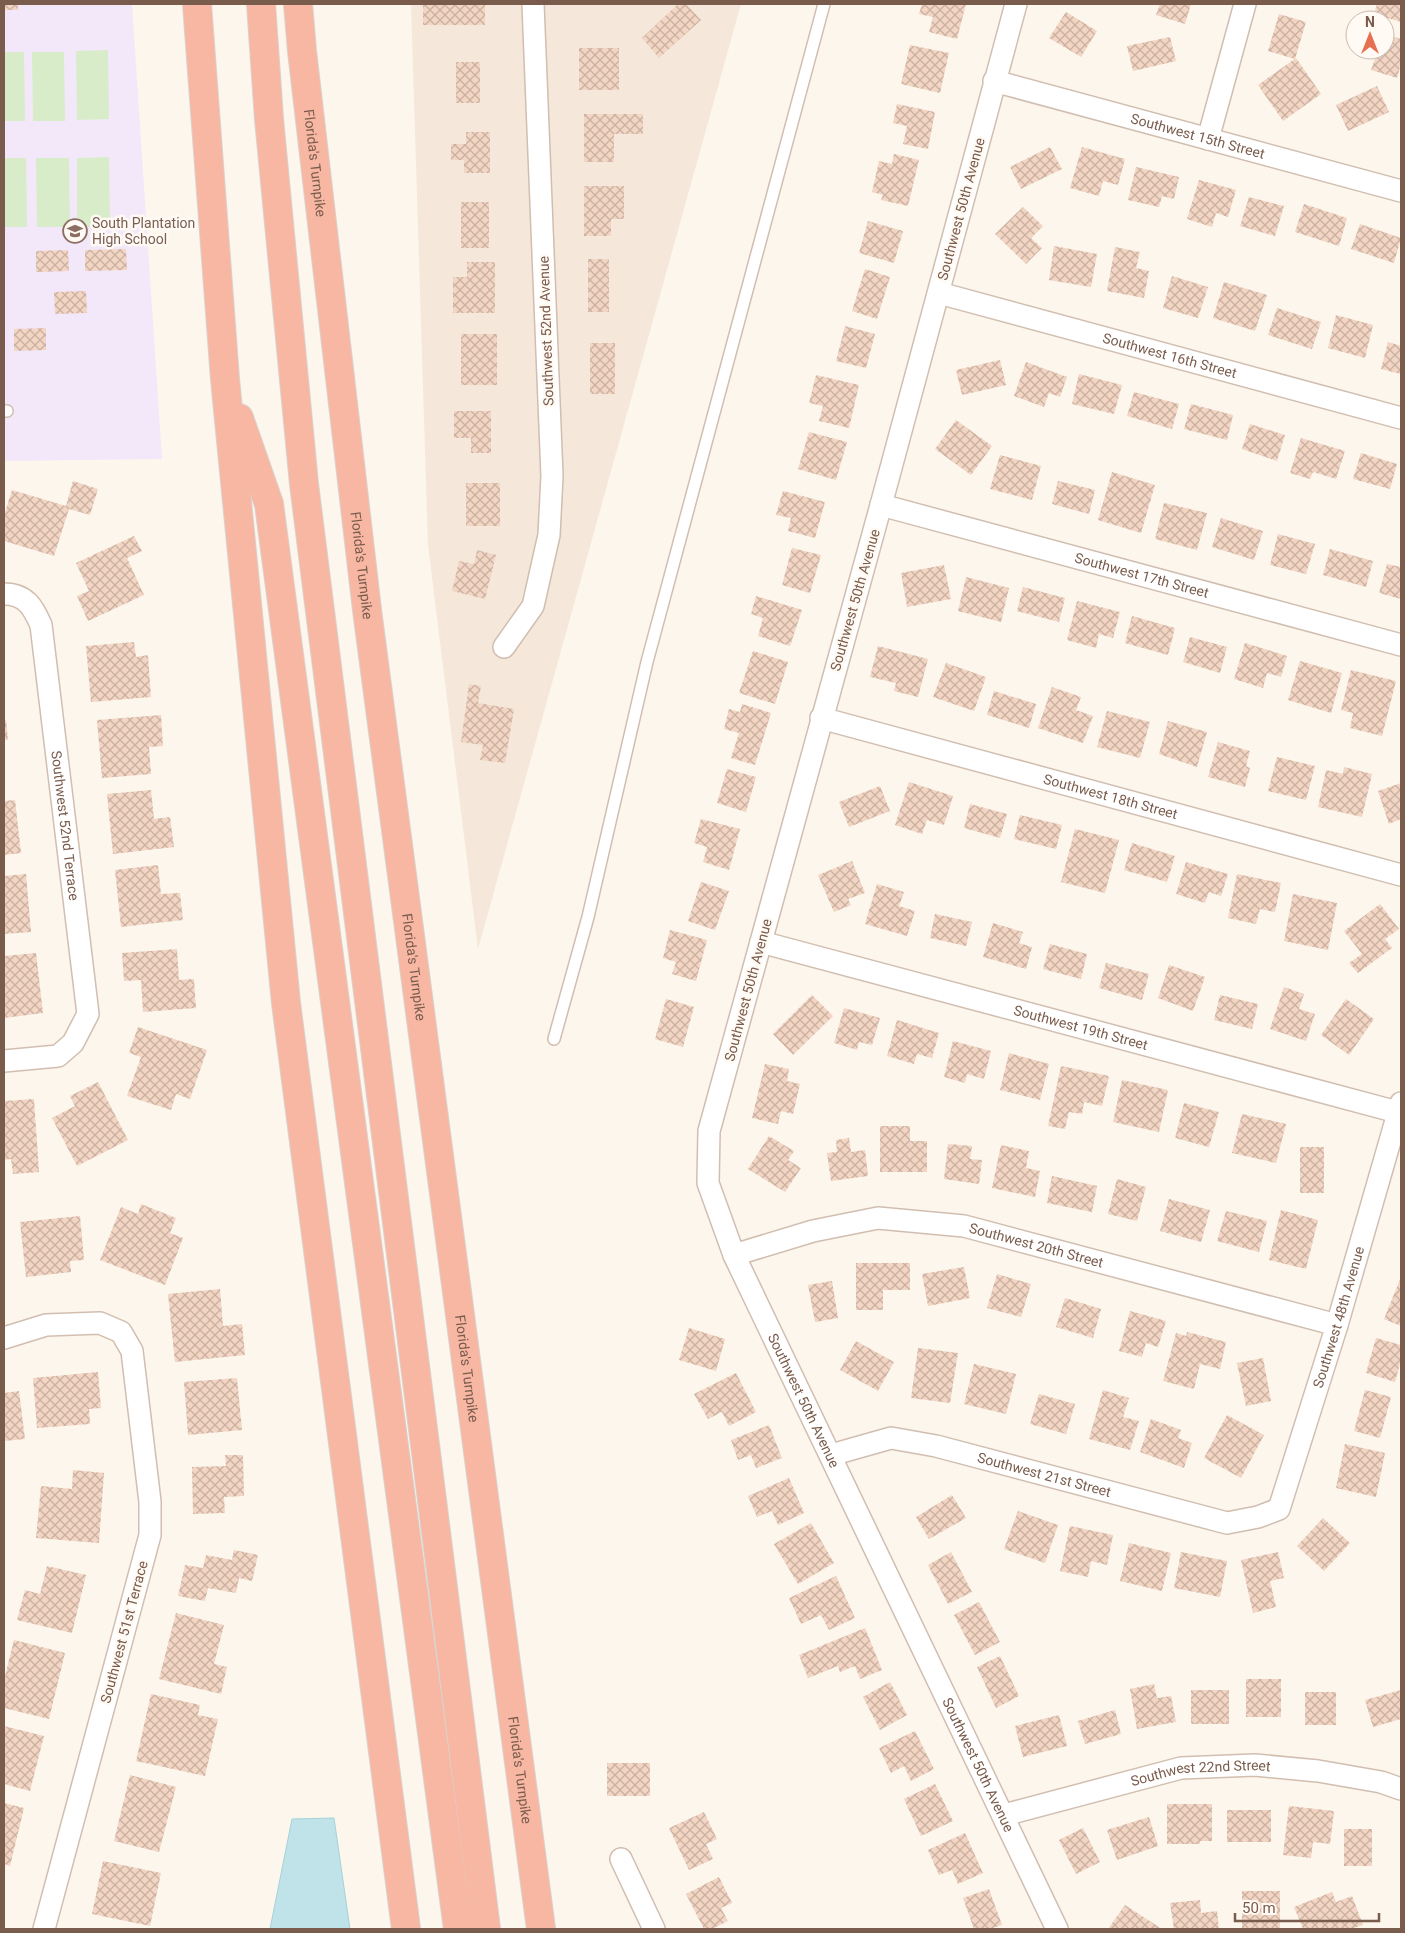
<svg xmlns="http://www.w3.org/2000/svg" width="1405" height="1933" viewBox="0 0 1405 1933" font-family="Roboto,sans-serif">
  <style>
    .residential { fill: #f5e8da }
    .education { fill: #f3e8fa }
    .green { fill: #d8ecc9 }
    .water { fill: #bfe3e8; stroke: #a5d3da }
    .building { fill: url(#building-cross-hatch) }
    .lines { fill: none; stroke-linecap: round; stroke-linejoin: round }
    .service-casing { stroke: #d1beb0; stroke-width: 14 }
    .minor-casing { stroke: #d1beb0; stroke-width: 24 }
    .motorway-casing { stroke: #dad1cd; stroke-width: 30 }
    .service { stroke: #fff; stroke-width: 11 }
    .minor { stroke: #fff; stroke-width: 21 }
    .motorway { stroke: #f7b7a3; stroke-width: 28 }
    .labels { text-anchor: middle; stroke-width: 5; stroke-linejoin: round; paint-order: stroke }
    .street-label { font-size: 14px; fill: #7a5c4d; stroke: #fffaf3 }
    .education-label { font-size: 14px; fill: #785e54; stroke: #fffaf3; text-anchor: start }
  </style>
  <defs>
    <pattern id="building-cross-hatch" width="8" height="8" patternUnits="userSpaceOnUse" patternTransform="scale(1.25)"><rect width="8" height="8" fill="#f3d5c3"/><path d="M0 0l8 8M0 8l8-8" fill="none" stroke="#cab0a1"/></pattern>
  </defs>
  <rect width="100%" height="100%" fill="#fdf6ec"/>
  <path class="residential" d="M411,4h330l-263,945 -50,-404z"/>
  <path class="education" d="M4,4h128l30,455 -158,2z"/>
  <path class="green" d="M108,50l1,69 -32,1 -1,-69z
    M4,52h20l1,69h-21z
    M32,52h32l1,69h-32z
    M109,157l1,69 -33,1v-69z
    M4,158h22l1,69h-23z
    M36,158h33l1,69h-33z"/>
  <path class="water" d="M334,1818l16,111h-80l22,-110z"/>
  <path class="building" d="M4,4h14v6h-14z
    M423,4h62v21h-62z
    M678,4h8l15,16 -42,38 -17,-20z
    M922,4h44l-9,35 -28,-7 4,-15 -14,-3z
    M1160,4h31l-6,20 -29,-9z
    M1377,4h24v18l-27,-8z
    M1066,12l31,19 -16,26 -32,-19z
    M1279,14l27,8 -11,37 -27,-8z
    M1385,34l16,5v25l-4,14 -26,-8 6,-17 -7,-3h15z
    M1170,37l6,24 -43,10 -6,-25z
    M910,45l39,8 -9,40 -39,-9z
    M579,48h40v42h-40z
    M1296,58l25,36 -38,27 -25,-36z
    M456,62h24v41h-24z
    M1377,86l12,26 -41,19 -12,-26z
    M897,104l38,8 -7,37 -25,-5 4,-18 -14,-3z
    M584,114h59v20h-29v28h-30z
    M466,132h24v41h-26v-13h-13v-16h15z
    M1050,147l12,22 -41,20 -11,-22z
    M1082,147l43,12 -7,26 -15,-4 -4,15 -29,-8z
    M894,154l25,6 -11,46 -27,-6 2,-5 -11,-3 7,-31 13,3z
    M1136,167l43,10 -5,22 -12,-3 -3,11 -31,-7z
    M1199,180l37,10 -8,27 -12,-4 -4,14 -25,-8z
    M584,186h40v33h-13v17h-27z
    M1249,197l35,9 -9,30 -35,-10z
    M461,202h28v46h-28z
    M1304,204l43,14 -8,28 -44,-14z
    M1023,207l20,19 -12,12 11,10 -16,16 -31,-30z
    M868,221l35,10 -9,32 -35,-10z
    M1360,224l41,14 -7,25 -43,-14z
    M1054,246l43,8 -6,33 -42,-7z
    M1115,247l25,5 -4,16 13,3 -5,27 -37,-7z
    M126,249l1,21 -42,1v-21z
    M68,250l1,21 -33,1v-21z
    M588,259h21v53h-21z
    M467,262h28v51h-42v-36h14z
    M865,269l25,8 -13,42 -25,-8z
    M1172,276l36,11 -10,31 -35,-10z
    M1224,282l43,13 -12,36 -42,-13z
    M86,291l1,22 -32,1 -1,-22z
    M1277,308l44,14 -9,27 -44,-14z
    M1336,315l37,10 -8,33 -37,-10z
    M845,326l30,8 -9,34 -30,-7z
    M46,328v22l-32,1v-22z
    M461,334h36v51h-36z
    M1388,342l13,4v28l-20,-5z
    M590,343h25v51h-25z
    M1000,360l6,25 -44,10 -6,-25z
    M1026,362l41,15 -7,20 -11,-4 -5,14 -30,-11z
    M1079,374l43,11 -8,29 -42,-10z
    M816,375l43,10 -10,43 -30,-7 4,-15 -14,-3z
    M1134,392l45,12 -7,25 -45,-13z
    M1191,404l42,11 -6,25 -43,-11z
    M454,411h37v42h-20v-15h-17z
    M956,420l36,26 -21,29 -36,-26z
    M1250,424l35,11 -8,26 -35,-12z
    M809,432l38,10 -11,38 -38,-11z
    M1301,438l44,13 -9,28 -23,-7 -3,7 -20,-6z
    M1361,453l36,11 -7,25 -37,-10z
    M1000,455l41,11 -9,34 -42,-11z
    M1112,472l43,13 -14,48 -43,-13z
    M73,481l25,8 -8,26 -21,-6 -15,47 -50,-15v-25l8,-26 54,16z
    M1058,481l37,9 -6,24 -37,-10z
    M466,483h34v43h-34z
    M783,491l42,11 -10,36 -27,-7 3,-13 -15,-3z
    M1164,503l43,10 -10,37 -42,-11z
    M1221,518l42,13 -9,29 -42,-13z
    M1278,534l37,10 -9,30 -36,-9z
    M134,536l8,15 -15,7 17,37 -56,26 -11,-25 12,-5 -13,-28z
    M792,548l29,7 -11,38 -28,-8z
    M1330,549l43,12 -7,26 -43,-12z
    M477,550l19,5 -11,44 -33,-8 7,-30 15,3z
    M1387,564l14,3v32l-22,-6z
    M944,565l7,34 -44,8 -6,-34z
    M966,577l43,11 -8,34 -43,-11z
    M1023,587l42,11 -6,24 -42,-11z
    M756,596l46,14 -12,36 -32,-10 5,-18 -12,-4z
    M1077,601l43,11 -7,26 -14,-4 -3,14 -29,-8z
    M1132,616l43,12 -7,27 -43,-12z
    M1190,637l37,10 -7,26 -37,-11z
    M134,642l2,15 12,-2 3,42 -60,5 -5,-56z
    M1245,643l42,13 -6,21 -14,-4 -4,15 -29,-9z
    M878,646l50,13 -10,38 -24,-6 2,-8 -26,-6z
    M753,651l35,11 -13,42 -36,-11z
    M1300,661l42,12 -11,40 -43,-13z
    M946,663l40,14 -12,34 -41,-14z
    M1351,670l45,11 -14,55 -32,-8 3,-15 -12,-3z
    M469,684l12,2 -3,17 36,6 -9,54 -25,-3 3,-15 -22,-3z
    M1052,687l29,10 -5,13 17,6 -10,27 -45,-15z
    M994,691l42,13 -7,24 -42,-13z
    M742,704l29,9 -16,52 -24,-7 8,-25 -15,-4 5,-20 11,3z
    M1107,711l43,11 -10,36 -43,-11z
    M161,715l2,31 -14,1 2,27 -49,4 -5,-58z
    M4,720h2l2,20h-4z
    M1168,721l39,11 -10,35 -38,-13z
    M1218,742l32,9 -4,15 4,2 -5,19 -37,-10z
    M1277,757l38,9 -9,34 -38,-9z
    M1344,767l28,7 -10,43 -44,-10 8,-37 17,4z
    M727,769l29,8 -10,35 -29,-9z
    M909,782l44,14 -9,29 -17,-5 -5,14 -27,-9z
    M1401,783v36l-12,5 -11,-33z
    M880,786l10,25 -41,16 -10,-25z
    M151,790l3,29 16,-2 4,30 -61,7 -6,-60z
    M15,800l6,53 -17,2v-54z
    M970,804l37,10 -7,24 -36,-10z
    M1020,815l42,10 -6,24 -42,-10z
    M701,819l39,10 -11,41 -26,-8 4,-15 -13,-4z
    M1075,829l44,11 -14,53 -44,-11z
    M1132,843l43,13 -8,26 -43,-12z
    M852,861l13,32 -17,6 3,6 -17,7 -16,-37z
    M1186,862l42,12 -7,22 -12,-4 -4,11 -29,-9z
    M158,865l3,29 19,-1 3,27 -62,7 -6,-57z
    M26,874l5,58 -27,2v-58z
    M1237,874l44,9 -6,29 -15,-3 -4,15 -28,-6z
    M701,882l28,9 -14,39 -27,-9z
    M877,884l27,8 -5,14 16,5 -8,25 -42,-12z
    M1293,894l44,9 -9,47 -44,-9z
    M1380,904l19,25 -14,10 7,9 -34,25 -9,-10 13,-9 -18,-23z
    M935,914l37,8 -6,24 -36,-8z
    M993,923l30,9 -4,11 13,4 -6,22 -43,-12z
    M670,930l37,10 -11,41 -24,-7 4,-12 -13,-4z
    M1050,944l37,10 -6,25 -38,-10z
    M177,949l2,31 15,-1 2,29 -53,4 -2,-32 -17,1 -2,-28z
    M36,953l7,60 -39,5v-62z
    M1106,963l43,11 -7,26 -43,-12z
    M1169,965l36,12 -12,34 -35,-13z
    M1284,987l20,7 -5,15 16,5 -9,27 -36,-12z
    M812,995l21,21 -40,39 -20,-21z
    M1220,995l38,9 -6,25 -38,-9z
    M666,999l28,8 -11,40 -28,-8z
    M1346,999l28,20 -25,36 -28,-20z
    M844,1008l36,10 -8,27 -13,-3 -2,8 -23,-7z
    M897,1020l42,13 -7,25 -15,-4 -3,10 -27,-8z
    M138,1027l69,23 -17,49 -14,-5 -5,16 -44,-14 14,-39 -12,-4z
    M953,1041l38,10 -7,28 -17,-5 -2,9 -21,-6z
    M1009,1053l40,11 -9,36 -40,-10z
    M765,1064l24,5 -2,12 13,3 -7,30 -12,-3 -3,13 -26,-6z
    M1061,1066l48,10 -7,30 -18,-4 -2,12 -13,-2 -4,17 -17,-3z
    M1122,1080l46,10 -9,42 -46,-10z
    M98,1082l30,58 -51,26 -25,-48 23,-12 -5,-10z
    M34,1099l5,73 -26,2 -2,-15 -7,1v-59z
    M1184,1103l35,9 -10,35 -34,-9z
    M1242,1114l44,10 -10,39 -44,-10z
    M880,1126h30v15h17v31h-47z
    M769,1136l25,15 -6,9 13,8 -16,24 -37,-23z
    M849,1138l2,14 14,-2 3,26 -37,5 -4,-28 10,-1 -1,-12z
    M948,1144l24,2 -2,13 12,1 -3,24 -35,-5z
    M1001,1145l28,6 -3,17 14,3 -5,26 -43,-9z
    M1300,1147h24v46h-24z
    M1052,1176l45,10 -5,26 -45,-9z
    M1117,1179l29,8 -9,34 -29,-7z
    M1169,1199l41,11 -9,32 -41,-11z
    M141,1204l35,14 -6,15 13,5 -18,47 -65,-25 21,-53 17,7z
    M1281,1210l37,10 -12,49 -37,-9z
    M1226,1211l41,10 -8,31 -42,-11z
    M80,1216l4,44 -14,1 1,11 -45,5 -6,-55z
    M856,1263h54v27h-27v20h-27z
    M964,1267l6,31 -42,8 -6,-32z
    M997,1274l34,10 -10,33 -34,-9z
    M1401,1277v49l-17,-7z
    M832,1281l6,37 -23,4 -7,-37z
    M220,1289l3,37 19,-2 3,31 -70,7 -7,-68z
    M1065,1298l36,11 -8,29 -37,-11z
    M1130,1311l36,10 -8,26 -12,-4 -4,14 -23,-6z
    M689,1328l36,11 -9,32 -37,-11z
    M1187,1332l39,10 -6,27 -20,-5 -6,25 -31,-8 13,-48 10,3z
    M1376,1338l25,7v15l-6,22 -29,-9z
    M856,1341l38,21 -16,29 -38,-21z
    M918,1348l40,5 -8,50 -39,-5z
    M1263,1358l8,43 -25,5 -9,-43z
    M974,1364l42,10 -10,40 -42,-10z
    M98,1372l3,36 -12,1 1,15 -53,4 -4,-50z
    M736,1373l20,39 -27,14 -7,-14 -14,7 -14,-25z
    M237,1378l5,52 -54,5 -4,-53z
    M1103,1390l26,8 -6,19 16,4 -9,29 -41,-11z
    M1365,1390l26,7 -11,41 -26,-7z
    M19,1391l6,48 -21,2v-48z
    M1039,1394l36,10 -9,30 -36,-10z
    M1227,1415l37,20 -23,43 -37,-20z
    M1151,1419l30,11 -3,8 14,5 -8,25 -44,-16z
    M769,1425l13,33 -26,10 -5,-13 -13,5 -7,-20z
    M1345,1444l40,9 -9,44 -40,-9z
    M225,1455h18l1,41 -20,1 1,16 -32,1 -1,-47 34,-1z
    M73,1470l31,3 -5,70 -63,-5 5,-52 31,3z
    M789,1478l15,35 -26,12 -6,-14 -15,6 -9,-21z
    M952,1495l14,23 -37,21 -13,-22z
    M1018,1511l40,14 -13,38 -41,-14z
    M1323,1518l27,25 -26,28 -27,-25z
    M811,1523l23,40 -36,21 -24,-40z
    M1070,1526l43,9 -6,30 -16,-4 -3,16 -28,-6z
    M1129,1543l42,10 -9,38 -42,-10z
    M234,1550l24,5 -6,26 -13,-3 -3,15 -28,-5 -3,13 -27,-5 7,-31 18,3 3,-13 26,5z
    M951,1552l21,40 -24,12 -20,-39z
    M1181,1552l46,9 -7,36 -46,-9z
    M1278,1552l6,26 -14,3 6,26 -23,6 -12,-53z
    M47,1566l39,9 -14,58 -55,-13 8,-30 15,4z
    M836,1576l19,42 -26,12 -8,-15 -20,9 -12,-26z
    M979,1602l21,40 -25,13 -21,-40z
    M176,1613l48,12 -10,39 13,3 -6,27 -62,-15z
    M865,1628l17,42 -22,9 -5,-13 -15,6 -2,-6 -30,12 -9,-23z
    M14,1640l51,13 -16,66 -45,-11v-28z
    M1000,1656l19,40 -23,12 -19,-41z
    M1246,1679h35v38h-35z
    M890,1682l17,33 -27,15 -17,-33z
    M1154,1684l3,14 14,-2 5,26 -39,7 -7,-40z
    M1191,1690h38v34h-38z
    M1401,1690v29l-28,8 -8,-27z
    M1305,1692h31v33h-31z
    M151,1694l49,11 -2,10 20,4 -13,57 -69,-15z
    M1115,1710l6,24 -36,10 -7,-23z
    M1059,1715l8,31 -44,11 -8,-31z
    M4,1726l40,10 -14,55 -26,-7z
    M915,1731l19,38 -23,12 -7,-15 -13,7 -12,-25z
    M607,1763h43v33h-43z
    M130,1775l46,12 -17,65 -45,-11z
    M935,1784l18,37 -32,15 -17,-37z
    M4,1803l20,5 -14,58 -6,-2z
    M1167,1804h45v37h-12v3h-33z
    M1289,1806l45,5 -4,33 -17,-2 -2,16 -28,-3z
    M1227,1810h44v32h-44z
    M704,1812l13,27 -11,5 7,15 -24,11 -20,-42z
    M1149,1817l9,29 -41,14 -10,-30z
    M1083,1828l17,34 -24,12 -17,-34z
    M1344,1829h28v37h-28z
    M965,1833l18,40 -25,11 -6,-14 -13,5 -11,-25z
    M103,1861l58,12 -11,53 -58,-12z
    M719,1877l13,26 -11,5 7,13 -16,8h-8l-18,-35z
    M989,1889l13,36 -12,4h-16l-11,-31z
    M1242,1891h38v38h-38z
    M1332,1892l4,10 16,-6 11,29 -12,4h-48l-9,-22z
    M1200,1900l1,13 16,-2 2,18h-45l-4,-26z
    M1125,1905l37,24h-54z"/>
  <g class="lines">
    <g class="service-casing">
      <path id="service" d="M4,411h3
        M554,1039l34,-122 59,-255 177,-658"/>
    </g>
    <g class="minor-casing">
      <g id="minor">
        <path id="s1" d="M1016,4l-135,501 -172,626 -1,52 26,72 323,674"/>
        <path id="s2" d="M994,81l407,110"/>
        <path d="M1208,139l37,-135"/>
        <path id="s3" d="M939,293l462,125"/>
        <path id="s4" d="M881,505l520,140"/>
        <path id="s5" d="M4,594c22,0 29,13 37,31l47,389 -15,29 -15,13 -54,5"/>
        <path d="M504,647l29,-41 16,-71 3,-59 -19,-472"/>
        <path id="s6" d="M821,718l580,157"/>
        <path id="s7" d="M761,942l640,171"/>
        <path id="s8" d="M734,1255l79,-24 65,-13 86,8 373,99"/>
        <path d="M4,1338l42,-13 54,-2 21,9 11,19 18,151v33l-106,394"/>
        <path id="s9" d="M831,1455l60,-17 45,8 291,77 31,-6 21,-8 58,-184 64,-222"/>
        <path id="s10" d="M1004,1815l177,-47 74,-3 63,6 63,11 20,7"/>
        <path d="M621,1859l33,70"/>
      </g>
    </g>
    <g class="motorway-casing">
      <g id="motorway">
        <path d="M197,4l28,375 61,624 120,926"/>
        <path d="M261,4l8,115 35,365 182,1445"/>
        <path id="s11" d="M298,4l4,47 65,559 174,1319"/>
        <path d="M239,418l30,86 189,1425"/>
      </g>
    </g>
    <use href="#service" class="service"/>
    <use href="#minor" class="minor"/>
    <use href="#motorway" class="motorway"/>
  </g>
  <defs>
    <g id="school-ring" transform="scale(1.25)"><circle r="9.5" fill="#fffaf3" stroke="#8d6e63" stroke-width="1.5"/><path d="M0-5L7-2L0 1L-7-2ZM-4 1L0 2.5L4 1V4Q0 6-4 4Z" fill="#8d6e63"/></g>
  </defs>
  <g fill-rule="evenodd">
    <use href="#school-ring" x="75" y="231"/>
  </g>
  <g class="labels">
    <g class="street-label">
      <text dy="5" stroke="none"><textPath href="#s2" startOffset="211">Southwest 15th Street</textPath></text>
      <text dy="5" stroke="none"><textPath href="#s11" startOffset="160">Florida's Turnpike</textPath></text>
      <text transform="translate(961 209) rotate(-75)" y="5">Southwest 50th Avenue</text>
      <text transform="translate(546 331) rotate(-92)" y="5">Southwest 52nd Avenue</text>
      <text dy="5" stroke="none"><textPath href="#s3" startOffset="239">Southwest 16th Street</textPath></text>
      <text dy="5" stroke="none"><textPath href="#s11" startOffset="565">Florida's Turnpike</textPath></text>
      <text dy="5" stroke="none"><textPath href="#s4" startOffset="270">Southwest 17th Street</textPath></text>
      <text transform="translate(855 600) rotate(-74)" y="5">Southwest 50th Avenue</text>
      <text dy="5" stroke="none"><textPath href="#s6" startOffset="300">Southwest 18th Street</textPath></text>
      <text dy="5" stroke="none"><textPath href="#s5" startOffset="254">Southwest 52nd Terrace</textPath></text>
      <text dy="5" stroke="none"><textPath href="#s11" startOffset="970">Florida's Turnpike</textPath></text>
      <text transform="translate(748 990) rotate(-75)" y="5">Southwest 50th Avenue</text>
      <text dy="5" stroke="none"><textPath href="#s7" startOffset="331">Southwest 19th Street</textPath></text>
      <text dy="5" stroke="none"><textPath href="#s8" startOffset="310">Southwest 20th Street</textPath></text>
      <text dy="5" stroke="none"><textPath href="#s9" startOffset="664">Southwest 48th Avenue</textPath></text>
      <text dy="5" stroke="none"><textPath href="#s11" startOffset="1375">Florida's Turnpike</textPath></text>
      <text dy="5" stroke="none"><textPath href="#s1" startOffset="1458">Southwest 50th Avenue</textPath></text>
      <text dy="5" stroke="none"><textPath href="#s9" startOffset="220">Southwest 21st Street</textPath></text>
      <text transform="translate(124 1632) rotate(-75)" y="5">Southwest 51st Terrace</text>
      <text dy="5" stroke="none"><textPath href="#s1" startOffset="1862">Southwest 50th Avenue</textPath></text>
      <text dy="5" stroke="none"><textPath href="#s11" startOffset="1780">Florida's Turnpike</textPath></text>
      <text dy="5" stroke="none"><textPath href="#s10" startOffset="202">Southwest 22nd Street</textPath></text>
    </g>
    <g class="education-label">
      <text x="92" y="228">South Plantation<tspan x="92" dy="16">High School</tspan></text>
    </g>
  </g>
  <rect width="1405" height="1933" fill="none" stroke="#7a5c4d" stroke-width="10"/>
  <g transform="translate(1370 35)"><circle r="24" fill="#fffaf3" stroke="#cabbb1"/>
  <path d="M0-4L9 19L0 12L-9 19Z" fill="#e76f51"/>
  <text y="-8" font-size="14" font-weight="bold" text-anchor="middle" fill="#7a5c4d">N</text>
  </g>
  <path d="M1235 1913v8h144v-8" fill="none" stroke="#7a5c4d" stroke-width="2.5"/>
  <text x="1242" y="1913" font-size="15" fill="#7a5c4d" stroke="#fffaf3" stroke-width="4" paint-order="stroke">50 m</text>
</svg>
